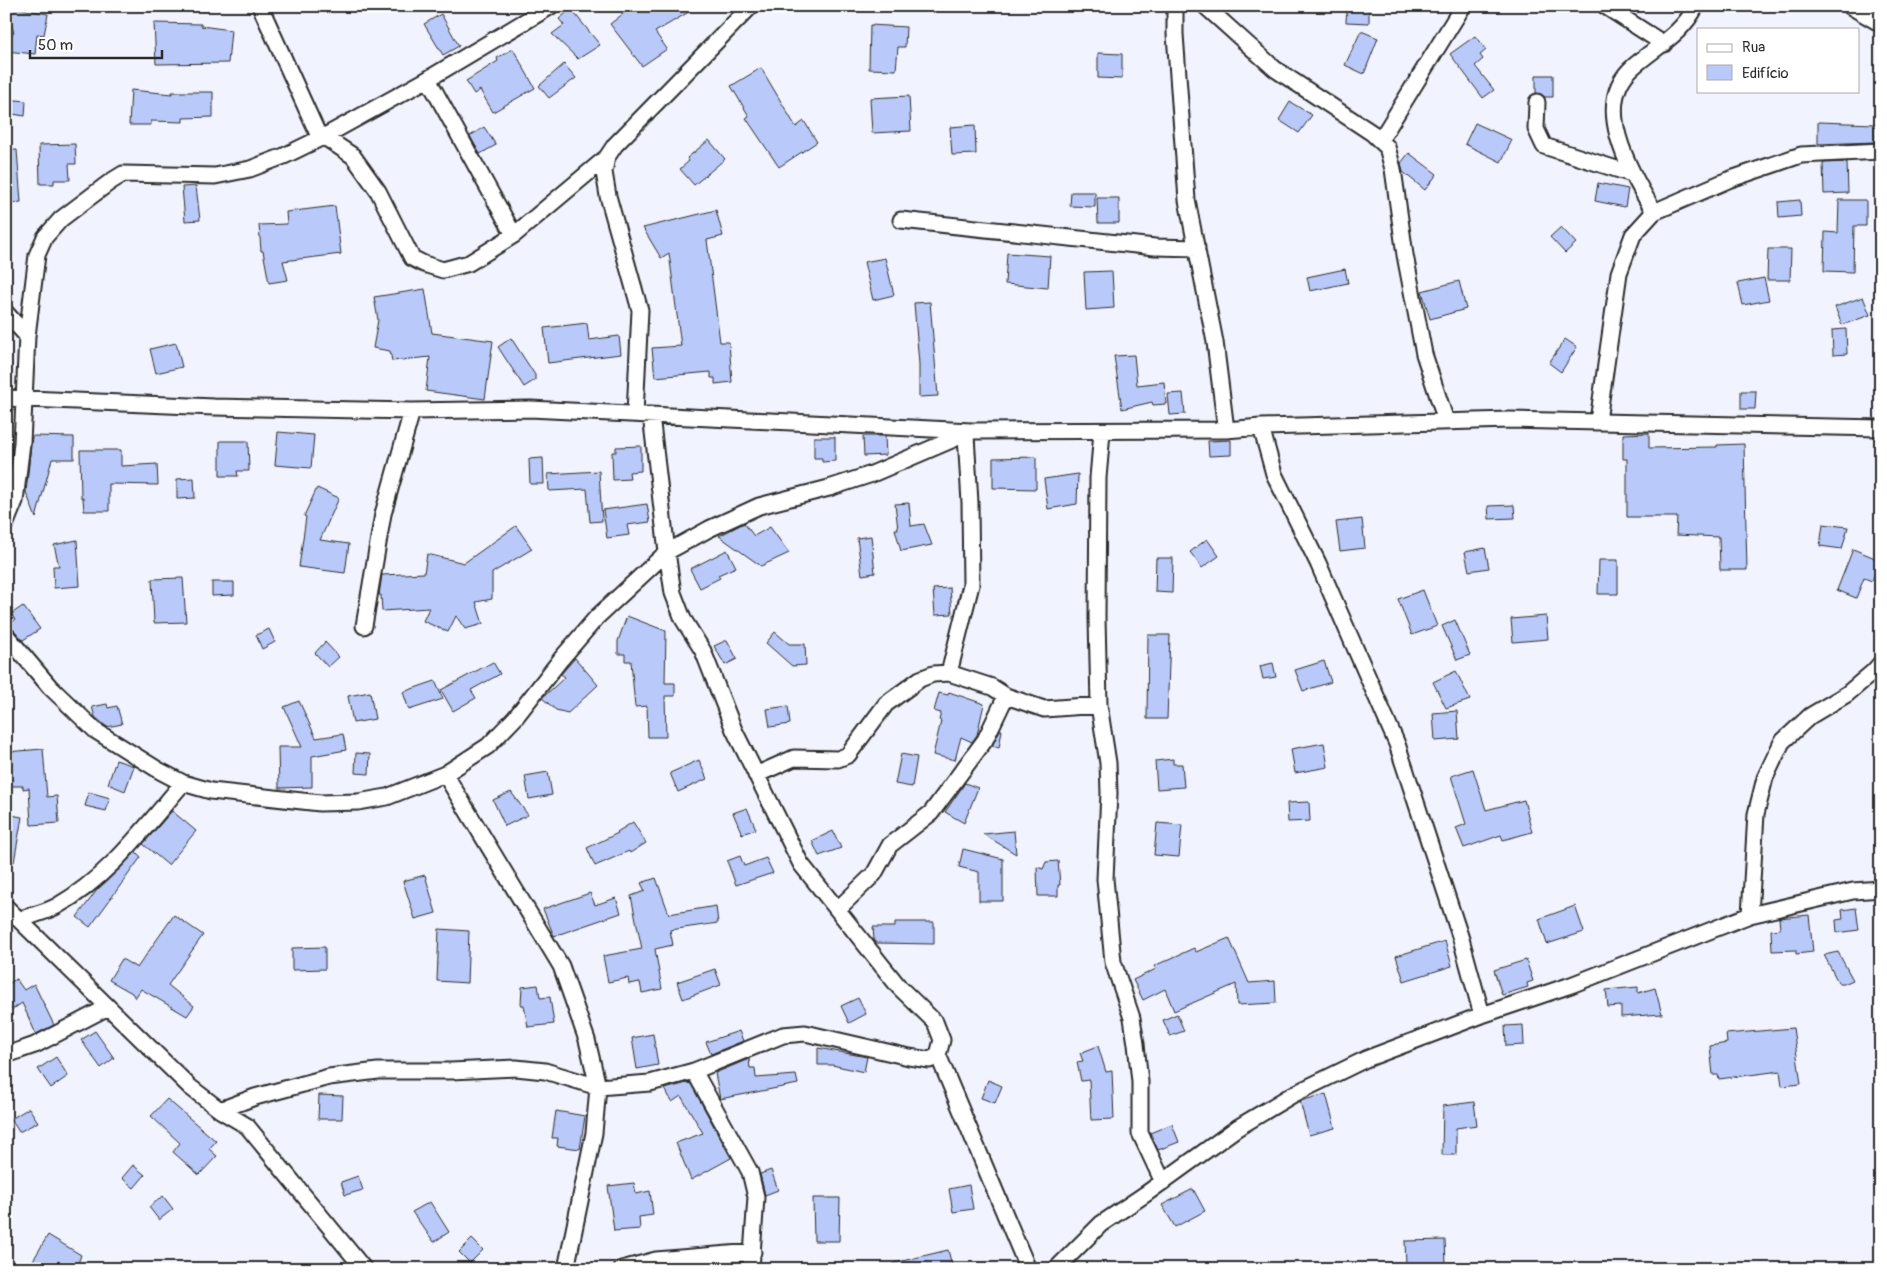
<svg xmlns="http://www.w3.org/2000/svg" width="1887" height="1275" viewBox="0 0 1887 1275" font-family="Pangolin,sans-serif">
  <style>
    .building { fill: #b9cafa; stroke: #2b2b2b }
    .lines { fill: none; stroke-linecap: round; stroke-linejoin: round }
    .minor-casing { stroke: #2b2b2b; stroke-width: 19 }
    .minor { stroke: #fff; stroke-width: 15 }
  </style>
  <rect width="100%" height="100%" fill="#f1f4fe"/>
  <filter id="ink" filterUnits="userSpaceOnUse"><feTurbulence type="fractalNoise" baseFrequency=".02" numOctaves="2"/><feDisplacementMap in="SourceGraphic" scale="10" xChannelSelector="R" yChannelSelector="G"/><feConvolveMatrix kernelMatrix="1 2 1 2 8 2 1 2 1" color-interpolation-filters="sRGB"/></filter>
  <g filter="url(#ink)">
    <path class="building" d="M6,6l42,8 -4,21 -7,-1 -2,20 -29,-3v-19l8,1z
      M633,6h66l-44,26 12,17 -25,17 -32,-42z
      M1347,6h22v17l-23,-1z
      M571,9l29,36 -22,14 -26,-25 12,-9 -5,-6z
      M441,14l18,32 -16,9 -19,-31z
      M154,23l47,1v2l30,4 -3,33 -72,1z
      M870,25l36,2 -1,20h-7l-2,23 -27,-1z
      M1361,31l17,7 -14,36 -19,-9z
      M1475,36l11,14 -6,5 3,4 -8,7 19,24 -11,8 -33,-44z
      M513,49l22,39 -42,24 -13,-22 -6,4 -8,-13 32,-20 -1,-3z
      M1098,53l24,1v25l-24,-1z
      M564,64l12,14 -27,20 -10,-12z
      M761,68l35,59 8,-6 13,21 -38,25 -33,-49 3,-2 -18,-30z
      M1536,75h17v22h-8l-9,-4z
      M131,90l41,4v-2h41v25l-30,1v4l-32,-1v4h-22z
      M909,96l2,35 -39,2 -2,-35z
      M6,99l20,2 -1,15 -19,-3z
      M1290,102l22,13 -13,18 -20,-13z
      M1818,122l57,2v18l-57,2z
      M1475,123l37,17 -11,22 -36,-18z
      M975,125l1,29 -24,1 -2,-28z
      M484,127l12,18 -16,9 -10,-18z
      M709,140l16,19 -31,26 -14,-16 9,-8 -2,-3z
      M75,144l1,20h-7l1,16h-16v4h-14l-1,-39z
      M6,150h11l4,52 -15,2z
      M1409,153l28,21 -12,16 -22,-18 -2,-9z
      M1847,162l1,31 -24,1 -1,-31z
      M1598,183l30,6 -3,18 -30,-6z
      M196,186l4,34 -15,1 -3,-34z
      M1071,192h24v15l-25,-1z
      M1097,198h22v25h-21z
      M1800,200l1,16 -22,2 -1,-16z
      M1839,200h27v26h-12l-1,46 -29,-1 1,-39 13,1z
      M335,206l6,48 -58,7 5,19 -19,3 -6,-32h-2l-2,-26 28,-1 -1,-12z
      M716,210l7,26 -16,4 13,102h9l3,40 -17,2v-6h-4v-6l-56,5 -3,-29 29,-2 -12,-93 -8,5 -18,-30z
      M1561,227l15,16 -11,10 -15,-16z
      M1768,249h23l-1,31h-23z
      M1007,253l43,3 -2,32 -43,-4z
      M885,258l9,37 -21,5 -9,-38z
      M1345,269l3,14 -38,8 -3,-14z
      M1112,271l2,37 -28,2 -2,-38z
      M1764,278l5,22 -26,5 -5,-22z
      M1459,281l7,28 -36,10 -8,-28z
      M425,289l7,44 61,8 -8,58 -59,-8 4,-34 -38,4 -2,-10 -17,-3 5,-28 -4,-23z
      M1863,297l7,18 -28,10 -7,-18z
      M930,302l8,94 -19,1v-33l-5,-61z
      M587,323l2,17 30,-4 2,18 -73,9 -4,-35z
      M1846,329l1,25 -14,1 -1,-25z
      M511,338l24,37v5l-11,7 -26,-40z
      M1565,339l12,8 -16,25 -12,-9z
      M176,343l6,24 -26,6 -6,-24z
      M1134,355l3,30 27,-3 2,22 -13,1 -1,-3 -30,7 -8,-53z
      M1741,391h15l-1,18h-14z
      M1183,393l2,21 -15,1 -2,-21z
      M278,432l36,3 -3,33 -36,-3z
      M1649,433v15l68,-1v-2l27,-1 3,126h-27l-1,-33 -43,-2 1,-18h-50v-58h-4v-25z
      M32,436l42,1v22h-22l-16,59 -10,-26z
      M863,436h22l1,19 -22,1z
      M814,437h21v24l-13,1v-4h-8z
      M1231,440v15l-22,1 -1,-15z
      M220,441h28l1,30h-12l1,5h-18z
      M641,446v25l-12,1 1,7 -17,1 -1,-28h4v-5z
      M80,450h41v16l36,-2 1,21 -49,-1v27h-25l-1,-13h-2z
      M1036,457v32l-43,-1v-30z
      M543,458l1,26h-14l-1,-25z
      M599,471l3,50 -12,1 -3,-33 -38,2 -1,-17z
      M1078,474l-1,30 -29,5 -4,-30z
      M194,478l1,20 -18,1v-20z
      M317,488l22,10 -19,42 29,4 -4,29 -46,-6 7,-50 -2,-1z
      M909,503l2,23 13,-2 8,21 -31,6 -6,-22h3l-3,-25z
      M647,504l3,18 -23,3 2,10 -22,3 -4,-28z
      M1514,505l1,13 -26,1 -1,-13z
      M1362,519l3,29 -25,3 -4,-29z
      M744,523l10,13 16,-9 19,26 -28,13 -42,-30z
      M1823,524l25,3 -6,22 -22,-3z
      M516,526l16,23 -40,24v26l-16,3 7,22 -18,5 -9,-13 -8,16 -25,-11 6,-13 -47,3 -1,-16h-2l3,-20 42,-2 3,-19 37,9z
      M871,536l4,37 -13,2 -5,-37z
      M1207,539l12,17 -17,12 -12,-16z
      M77,540l3,46 -26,2 -1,-22h6l-5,-21z
      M1485,548l4,20 -20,3 -4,-19z
      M1853,549l27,11 -8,21 -8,-3 -8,20 -19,-8z
      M727,550l9,17 -18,8 2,3 -20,10 -10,-19z
      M1156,558h17l-1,35 -17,-1z
      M1599,560h19v34h-20z
      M183,578l3,44 -32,1 -2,-44z
      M212,582h22v13l-22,1z
      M950,588l2,26 -17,1 -2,-26z
      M1423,590l14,36 -25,9 -14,-36z
      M23,606l17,23 -17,11 -10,-11 -6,-3 8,-6 -4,-6z
      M627,616l39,15 -1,52h10v13h-10l1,41h-18l-1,-31 -12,1 -4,-46h-6v-7h-7v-13z
      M1546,616l2,23 -35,3 -2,-23z
      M1455,620l15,35 -13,5 -15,-34z
      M269,629l6,13 -13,7 -6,-14z
      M775,632l14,12h16l1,21 -14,1 -26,-23z
      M1148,635h22l-3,84h-20z
      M727,640l10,19 -12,6 -11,-19z
      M325,642l14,15 -11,10 -13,-14z
      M575,658l23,27 -30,28 -12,-3 -14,-12 23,-21 -4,-3z
      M1324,661l7,21 -28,9 -8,-21z
      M493,662l7,12 -29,16 5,8 -23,13 -12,-21z
      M1273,663l3,14 -13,2 -3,-13z
      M1456,671l14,29 -24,8 -13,-26z
      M435,681l8,18 -34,11 -6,-18z
      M370,692l5,27 -22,4 -5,-27z
      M949,692l35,12 -7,31 -5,7 -11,-5 -6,23 -22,-5 8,-34 -2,-1 2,-7 -7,-2 5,-18 9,2z
      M299,701l17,37 27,-4 3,16 -34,6v31l-33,1 -1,-41h24l-18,-40z
      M107,704l1,4 9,-2 5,18 -15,3 -12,-10 -3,-10z
      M788,706l2,18 -20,3 -3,-18z
      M1457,711l2,28 -24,2 -2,-28z
      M1000,730h2l-3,18 -7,-2z
      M1324,743l4,24 -33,6 -4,-24z
      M43,749l4,48 10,-1 2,27 -28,2 -2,-37 -6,1v-3h-17v-34z
      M356,753l14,1 -1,20 -14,-1z
      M901,754l16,3 -5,30 -17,-3z
      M1173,759v5h9l2,23 -27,2 -2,-28z
      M116,760l18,6 -9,25 -17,-7z
      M699,760l8,19 -29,13 -8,-19z
      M1473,769l13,41 38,-10 8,32 -29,8 -2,-5 -37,13 -8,-20 10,-4 -15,-48z
      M548,772l4,23 -23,4 -4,-23z
      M965,783l13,5 -14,35 -19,-11z
      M89,792l21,6 -4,13 -21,-5z
      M511,792l17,23 -23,11 -12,-26z
      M1309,802l1,19 -22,1 -1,-19z
      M747,808l9,21 -14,5 -9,-21z
      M172,811l24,20 -28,34 -25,-21z
      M6,814l16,3 -8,45h-8z
      M633,822l13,21 -16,10 -1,-2 -34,15 -8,-18 31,-15 -1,-1z
      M1157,823l25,2 -3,32 -25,-2z
      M833,831l8,17 -22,8 -7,-15z
      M1014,831l2,23 -33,-20z
      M963,849l40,10v42h-24v-29l-20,-5z
      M136,852l5,5 -51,70 -13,-10 20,-27z
      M740,856l4,10 22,-8 7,15 -37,12 -9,-24z
      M1058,861l2,24h-2v11h-20l-1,-29 6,2 3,-7z
      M425,875l11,38 -21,6 -12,-38z
      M656,878l13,36 47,-8 2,17 -48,7 3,15 -18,4 7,40 -20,4 -2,-11 -11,2 -1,-6 -20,4 -5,-26 39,-7 -11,-53 14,-5 -4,-8z
      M590,893l5,12 21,-7 5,15 -67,23 -11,-27z
      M1575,906l9,26 -37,12 -8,-25z
      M1856,908l3,22 -22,3 -1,-13 7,-1 -1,-9z
      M174,915l29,20 -35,50 26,21 -7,10 -46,-27 -6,9 -3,-5 -23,-13 13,-21 15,9z
      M1809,915l4,37 -17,2v-4l-24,1 -1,-21 9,-1 -1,-11z
      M895,922h39v22l-58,-1 -2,-3 -1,-13h22z
      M439,929l30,2 -2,52 -30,-2z
      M1229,938l20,45 26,-2 1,22 -39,2 -1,-21 -62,27 -9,-22 -22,11 -10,-20 23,-11 -2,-3 40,-18 2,4z
      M1445,941l7,25 -48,15 -8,-25z
      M325,947v22l-33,1v-22z
      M1838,952l15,28 -9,4h-5l-15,-29z
      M1526,960l7,21 -6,2 1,4 -26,8 -8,-25z
      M715,969l6,16 -38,14 -6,-17z
      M16,979l8,11 10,-6 20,41 -18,9 -14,-31 -9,6 -7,1v-25z
      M538,985l2,13 10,-1 4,27 -26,3 -4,-22h-3l1,-18z
      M1638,987v6l17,-5 7,26 -41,3v-11l-13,1 -2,-17z
      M858,998l8,16 -17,9 -8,-17z
      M1177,1014l7,17 -14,5 -7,-16z
      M1523,1025l1,20 -18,1 -1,-20z
      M1793,1028l8,56 -19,2 -2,-15 -61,8 -1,-4h-5l-3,-29 17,-3 -1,-9z
      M95,1031l19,27 -13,10 -20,-28z
      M739,1031l4,10 -32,13 -5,-12z
      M653,1034l5,31 -21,4 -5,-31z
      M1098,1046l8,26 6,-1 2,48 -23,1 -2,-40 -8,1 -4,-19 6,-1 -3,-8z
      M818,1048l49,9 -3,15 -32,-7h-14z
      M56,1057l12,19 -17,12 -13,-19z
      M749,1059l1,9h5l1,10 40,-3 2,9 -78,15 -5,-26z
      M988,1080l14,6 -7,17 -14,-5z
      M687,1083l4,1 40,74 -40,22 -15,-37 27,-10 -22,-37 -9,6 -7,-13z
      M1326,1094l9,34 -26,7 -9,-34z
      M319,1095l24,1 -1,23h-24z
      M167,1099l49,42 -7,8 8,7 -18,19 -26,-23 7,-9 -29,-27z
      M1474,1102l3,23 -21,3v27h-14l1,-49z
      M29,1108l9,14 -19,10 -8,-13z
      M556,1111l29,5 -5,33 -23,-3 1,-8h-6z
      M1172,1124l7,18 -21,8 -8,-17z
      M133,1165l12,10 -11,13 -12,-10z
      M771,1170l7,20 -13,5 -5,-21z
      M358,1176l5,14 -18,5 -4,-13z
      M634,1183l2,11 14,-3 3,24 -14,2 1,12 -26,2 -6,-45z
      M969,1185l4,24 -20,3 -4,-23z
      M1193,1189l12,22 -30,16 -13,-22z
      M163,1196l10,13 -14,11 -10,-13z
      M813,1198h27l-1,43h-25z
      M430,1202l19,30 -15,10 -22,-30z
      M48,1235l33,20 -5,14h-48z
      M472,1239l11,11 -13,13 -11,-11z
      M1445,1240l1,24 -40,1 -1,-24z
      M948,1250l5,19h-58l-1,-6z"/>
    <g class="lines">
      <g class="minor-casing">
        <path id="minor" d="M260,6l57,126 36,24 25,35 34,67 12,6 19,6 26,-7 45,-28 93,-78
          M1175,6v28l12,166 28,142 11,88
          M1205,6l70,63 97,64 15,14 6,22 12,86 19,99 22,67
          M1605,6l59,38
          M1850,6l31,18
          M428,79l86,156
          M1537,102l-1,27 8,17 88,28
          M1381,139l82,-133
          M1654,212c-22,-38 -65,-108 -20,-146 23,-20 48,-32 62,-60
          M901,220l254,27 42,1
          M6,313l21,23
          M6,398l208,9 198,4 118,-2 441,22 255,-1 35,-3 249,-7 371,8
          M635,414l5,-104 -32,-114 -4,-24 3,-15 8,-12 136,-139
          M651,415l16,137 6,41 10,26 20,32 31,79 67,134 98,123 36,35 7,18 -4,15 90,214
          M1598,421l21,-148 14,-38 21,-23 74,-32 73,-25 80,-4
          M1261,427l13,47 44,89 79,181 64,195 21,76
          M1102,432l-4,46 -1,140 2,87 9,58 1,30 -4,86 8,83 19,56 4,26 4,38v51l23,49
          M6,523l9,-22 7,-58 5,-107 10,-81 8,-18 16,-18 49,-37 13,-8 92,2 35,-7 34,-13 39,-19 105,-58 123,-73
          M364,626l19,-112 29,-103
          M6,635l44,52 46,44 64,40 23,12 28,8 109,12 38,-1 29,-5 58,-23 43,-28 27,-28 46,-59 36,-42 70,-65 42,-23 50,-23 70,-18 43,-14 98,-42
          M949,673l22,-88 -1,-82 -4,-68
          M445,774l116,192 26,74 11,47 -4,46 -28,136
          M756,775l38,-17 44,1 10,-4 38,-51 34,-25 13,-5 16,-1 43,14 14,9 38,13 55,-4
          M6,907l184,180 30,23 27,16 117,143
          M838,909l36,-35 16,-29 41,-32 54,-73 21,-44
          M1750,915l6,-101 9,-36 17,-36 28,-26 37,-22 26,-22 8,-9
          M21,919c12,-4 25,-7 36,-13 52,-29 88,-79 126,-123
          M6,1055l29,-10 73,-38
          M694,1071l56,101 6,25 -5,72
          M220,1110l35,-13 74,-20 49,-6h73l65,-3 29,3 53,16 52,-4 44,-12 89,-36 22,-2 104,24 21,3 8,-5
          M622,1269l34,-9 97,-8
          M1056,1269l45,-45 46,-31 90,-65 55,-33 74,-36 116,-44 89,-30 179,-70 103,-24 28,-2"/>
      </g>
      <use href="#minor" class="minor"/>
    </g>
  </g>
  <rect width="1887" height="1275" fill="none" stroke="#fff" stroke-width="25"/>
  <rect x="12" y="12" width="1862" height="1250" fill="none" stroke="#2b2b2b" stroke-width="2" filter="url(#ink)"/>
  <rect x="1697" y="28" width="162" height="65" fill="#ffffff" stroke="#aaaaaa"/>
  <rect x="1707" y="44" width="25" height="8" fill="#ffffff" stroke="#aaaaaa"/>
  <text x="1742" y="52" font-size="15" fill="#2b2b2b">Rua</text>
  <rect x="1707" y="65" width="25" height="15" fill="#b9cafa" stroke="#aaaaaa"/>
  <text x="1742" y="78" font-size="15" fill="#2b2b2b">Edifício</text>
  <path d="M30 50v8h132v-8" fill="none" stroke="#2b2b2b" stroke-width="2.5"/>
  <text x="38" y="50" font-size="15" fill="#2b2b2b" stroke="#ffffff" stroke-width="4" paint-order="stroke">50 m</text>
</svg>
